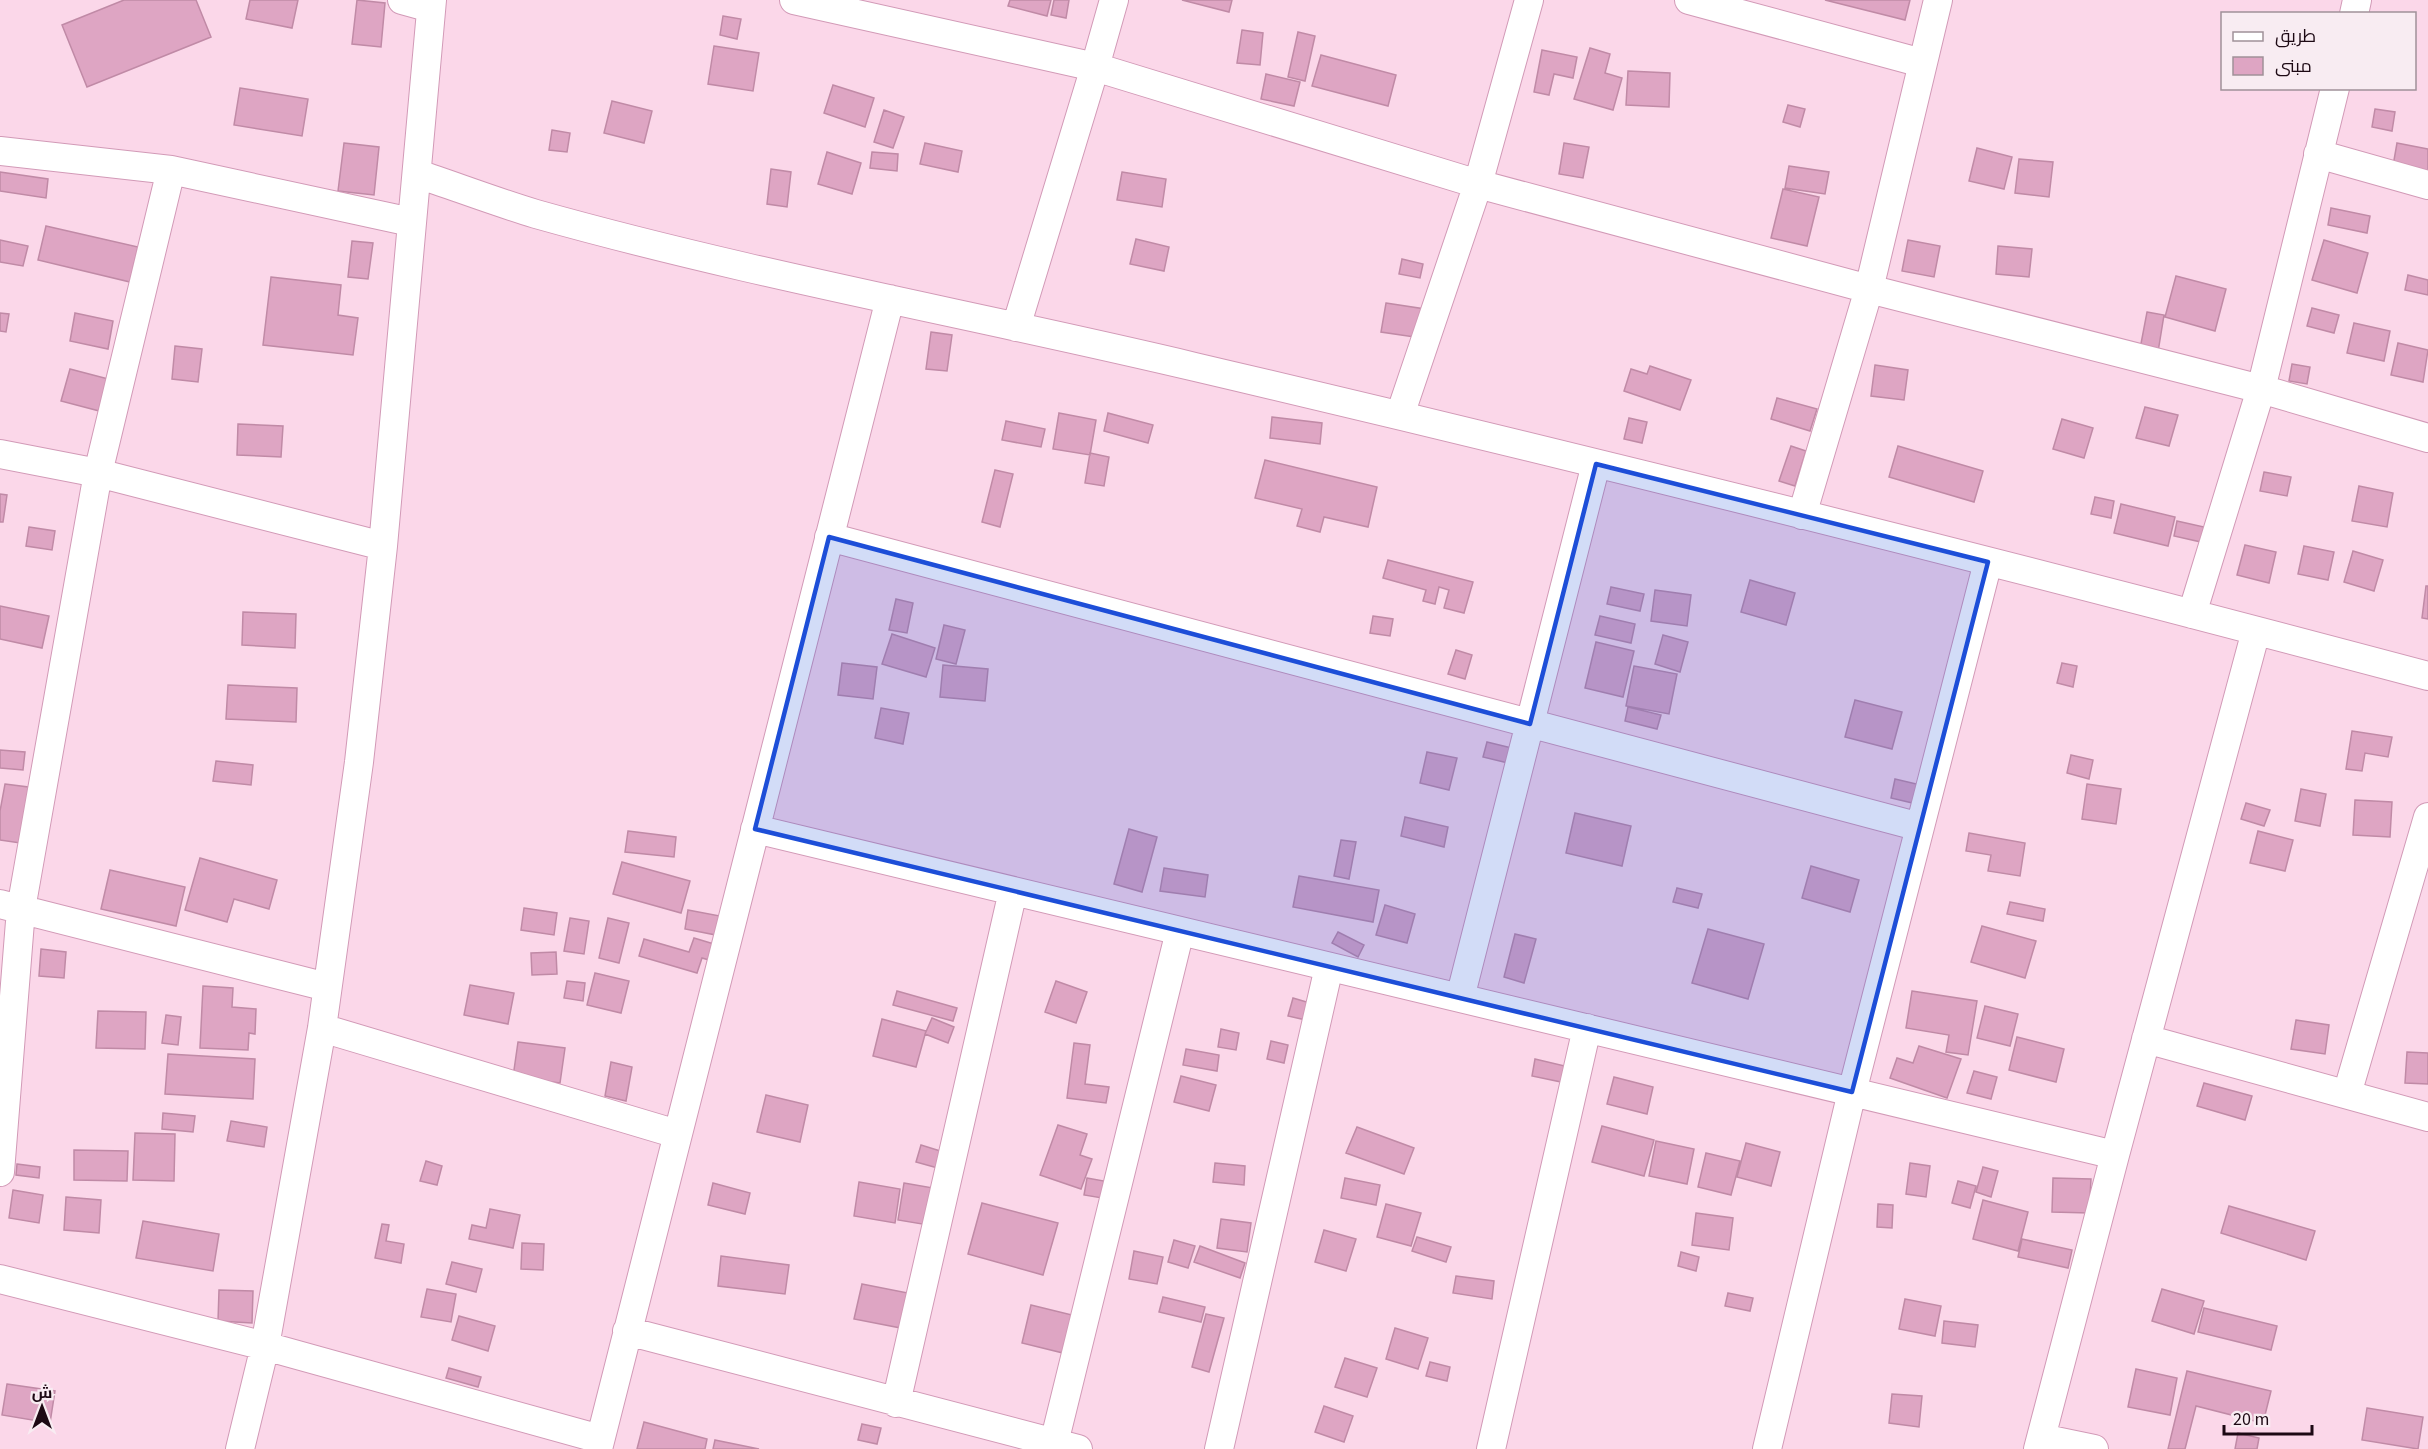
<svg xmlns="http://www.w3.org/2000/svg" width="2428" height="1449" viewBox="0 0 2428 1449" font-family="'Source Sans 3',Cairo,sans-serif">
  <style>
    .building { fill: #dea5c3; stroke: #c08aa6; stroke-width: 1.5 }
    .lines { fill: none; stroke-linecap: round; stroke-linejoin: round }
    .street-casing { stroke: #d29ab7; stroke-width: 30 }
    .street { stroke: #fff; stroke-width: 28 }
    .marked { fill: #1d4ed8; fill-opacity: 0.2; stroke: #1d4ed8; stroke-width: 4.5; stroke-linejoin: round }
  </style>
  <rect width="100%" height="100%" fill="#fbd7e9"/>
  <path class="building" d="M124,0h72l15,37 -124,50 -25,-62z
    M250,0h48l-6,28 -46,-9z
    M357,0l28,3 -4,44 -29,-3z
    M1010,0h41l-4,16 -39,-10z
    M1054,0h15l-3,18 -15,-3z
    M1182,0h50l-3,12z
    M1825,0h85l-5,20z
    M723,16l18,3 -4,20 -17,-4z
    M1242,30l21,3 -3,32 -23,-2z
    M1298,32l17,4 -10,45 -17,-4z
    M714,46l45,7 -6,38 -45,-7z
    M1590,48l20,6 -5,19 17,5 -9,32 -39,-11z
    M1542,50l35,7 -4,21 -19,-4 -5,21 -15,-3z
    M1321,55l75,20 -8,31 -76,-20z
    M1628,71l42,2 -1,34 -43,-2z
    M1266,74l34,8 -6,24 -33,-7z
    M833,85l41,13 -9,29 -41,-14z
    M240,88l68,11 -6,37 -68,-11z
    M612,101l40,10 -8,32 -40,-10z
    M1788,105l17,4 -5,18 -17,-5z
    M2375,109l20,3 -3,19 -20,-4z
    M884,110l20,7 -11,31 -19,-6z
    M552,130l18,3 -3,19 -18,-2z
    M344,143l35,4 -5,48 -36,-4z
    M925,143l37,8 -4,21 -38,-8z
    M1564,143l25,4 -6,31 -24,-4z
    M2397,143l31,6v24l-35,-7z
    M1977,148l35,9 -8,32 -35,-8z
    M827,152l34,11 -9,31 -34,-10z
    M872,152l26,2 -1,17 -27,-3z
    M2019,159l34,3 -4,35 -34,-4z
    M1789,166l40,6 -4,22 -40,-6z
    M771,169l20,3 -4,35 -20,-3z
    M0,172l48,7 -2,19 -46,-7z
    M1122,172l44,7 -4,28 -45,-7z
    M1783,189l36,8 -12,49 -36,-8z
    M2331,208l39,8 -3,17 -39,-8z
    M46,226l92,21 -8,35 -92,-22z
    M1136,239l33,8 -5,24 -34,-7z
    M0,240l28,6 -5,20 -23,-4z
    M1908,240l32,6 -6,31 -32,-6z
    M2324,240l44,13 -11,40 -45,-13z
    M352,241l21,2 -5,36 -20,-2z
    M1998,246l34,3 -3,28 -33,-3z
    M1402,259l21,5 -3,14 -21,-4z
    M2408,275l20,5v15l-23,-5z
    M2176,276l50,13 -11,42 -50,-14z
    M271,277l70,8 -3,30 20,3 -5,37 -90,-10z
    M1386,303l39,6 -4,29 -40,-6z
    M2312,308l27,7 -5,18 -27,-7z
    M2147,312l17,3 -6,37 -18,-3z
    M0,313l9,1 -3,18 -6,-1z
    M75,313l38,8 -5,28 -38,-8z
    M2354,323l36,8 -6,30 -37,-8z
    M931,332l21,3 -5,36 -21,-2z
    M2398,343l30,7 -5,32 -32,-7z
    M175,346l27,3 -4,33 -26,-3z
    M2292,364l18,3 -3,17 -18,-3z
    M1875,365l33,5 -4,30 -33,-4z
    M1650,366l41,14 -11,30 -56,-19 7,-22 16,5z
    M70,369l46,12 -9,32 -46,-12z
    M1777,398l40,11 -7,22 -39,-12z
    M2145,407l33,8 -9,31 -33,-8z
    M1059,413l37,7 -6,35 -37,-6z
    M1108,413l45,12 -5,18 -44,-12z
    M1272,417l50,6 -2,21 -50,-6z
    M1629,418l18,4 -5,21 -18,-4z
    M2062,419l31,9 -9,30 -31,-9z
    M1006,421l39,8 -4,18 -39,-7z
    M238,424l45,2 -2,31 -44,-2z
    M1791,446l15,5 -11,35 -16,-5z
    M1898,446l85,25 -9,31 -85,-25z
    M1090,453l19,4 -5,29 -19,-3z
    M1265,460l112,27 -9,40 -44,-10 -4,15 -23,-6 5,-17 -47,-11z
    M995,470l18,4 -13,53 -18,-5z
    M2264,472l27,5 -4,19 -27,-5z
    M2359,486l34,7 -6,34 -35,-6z
    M0,494l7,1 -4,27h-3z
    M2095,497l19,4 -3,17 -20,-4z
    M2121,504l54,13 -7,29 -54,-13z
    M2177,521l27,6 -3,15 -27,-6z
    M29,527l26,4 -3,19 -26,-4z
    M2245,545l31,7 -7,31 -32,-8z
    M2304,546l30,6 -6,28 -30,-6z
    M2353,551l30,9 -9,31 -30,-9z
    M1388,560l85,22 -9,31 -20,-5 5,-18 -10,-3 -4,17 -12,-3 3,-11 -43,-12z
    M1750,580l45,13 -9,32 -45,-13z
    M2426,586h2v33l-6,-1z
    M1611,587l33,7 -4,17 -33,-7z
    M1655,590l36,5 -4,31 -36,-5z
    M896,599l17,4 -6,30 -18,-3z
    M0,606l49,10 -7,32 -42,-9z
    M243,612l53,2 -1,34 -53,-3z
    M1373,616l20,3 -3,17 -20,-3z
    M1600,616l35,8 -4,19 -36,-8z
    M944,625l21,5 -9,34 -20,-5z
    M892,634l43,14 -9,29 -44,-13z
    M1663,635l25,7 -8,30 -25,-8z
    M1596,642l38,9 -11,46 -38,-9z
    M1456,650l16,5 -7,24 -17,-5z
    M842,663l35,4 -4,32 -35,-4z
    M2062,663l15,3 -4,21 -16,-4z
    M943,665l45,4 -3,32 -45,-4z
    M1634,666l43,8 -8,40 -43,-8z
    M228,685l69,3 -1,34 -70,-3z
    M1855,700l47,12 -10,37 -47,-12z
    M1628,707l33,8 -4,14 -32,-8z
    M881,708l28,5 -6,31 -28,-6z
    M2352,731l40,6 -4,20 -23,-4 -3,18 -16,-2z
    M1487,742l29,7 -4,15 -29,-7z
    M0,750l25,2 -2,18 -23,-2z
    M1427,752l30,6 -8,32 -29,-7z
    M2071,755l22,5 -4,19 -22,-6z
    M216,761l37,4 -2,20 -38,-4z
    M1895,779l30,7 -4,19 -30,-7z
    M5,784l31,4 -9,56 -27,-4v-29z
    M2087,784l34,5 -5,35 -34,-5z
    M2301,789l25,5 -6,32 -25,-5z
    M2355,800l37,2 -2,35 -37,-2z
    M2246,803l24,7 -6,16 -23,-7z
    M1575,813l56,13 -9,40 -56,-13z
    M1405,817l43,10 -4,20 -43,-11z
    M1129,829l28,8 -15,55 -28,-8z
    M628,831l48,6 -2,20 -49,-5z
    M2258,831l35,9 -8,31 -35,-8z
    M1969,833l56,10 -5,33 -32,-5 3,-16 -25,-4z
    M1341,840l15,2 -7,37 -15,-3z
    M200,858l77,22 -8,29 -35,-10 -7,23 -42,-12z
    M622,862l68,19 -9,32 -68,-19z
    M1811,866l48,14 -9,32 -48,-14z
    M1164,868l44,7 -3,22 -45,-6z
    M110,870l75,17 -9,39 -75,-17z
    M1299,876l80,14 -6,32 -80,-15z
    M1677,888l25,6 -4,14 -25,-6z
    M2010,902l35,7 -2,12 -36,-7z
    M1385,905l30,9 -8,29 -31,-8z
    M524,908l33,5 -3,22 -33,-5z
    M688,910l32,6 -4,19 -31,-6z
    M570,918l19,3 -5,33 -20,-3z
    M608,918l21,5 -10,40 -20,-5z
    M1982,926l54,15 -11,37 -54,-16z
    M1708,929l56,15 -16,55 -56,-16z
    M1338,932l26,13 -6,12 -26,-14z
    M1515,934l21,5 -12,44 -20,-6z
    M694,938l20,6 -5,16 -7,-2 -5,15 -58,-17 5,-17 45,13z
    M41,949l25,3 -2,26 -25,-2z
    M556,952l1,22 -25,1 -1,-22z
    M595,973l34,8 -8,32 -34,-8z
    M567,981l18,2 -2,18 -19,-3z
    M1056,981l31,11 -11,31 -31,-11z
    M470,985l44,8 -6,31 -44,-9z
    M203,986l30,2 -1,19 24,2 -1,25 -6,-1 -1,17 -48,-2z
    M897,991l60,17 -4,13 -60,-16z
    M1912,991l65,10 -9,54 -22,-3 3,-17 -43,-7z
    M1293,998l17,5 -4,17 -18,-4z
    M1985,1006l33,8 -8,32 -33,-8z
    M98,1011l48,1 -1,37 -49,-1z
    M166,1015l15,2 -3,28 -16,-2z
    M932,1018l22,9 -6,16 -23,-9z
    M882,1019l44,12 -10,36 -43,-11z
    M2296,1020l33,5 -4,29 -34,-5z
    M1221,1029l18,4 -3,17 -18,-3z
    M2017,1037l47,12 -8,33 -47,-12z
    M1271,1041l17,4 -4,18 -17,-4z
    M518,1042l47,6 -5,35 -47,-6z
    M1074,1043l16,2 -5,39 24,3 -3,16 -39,-5z
    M1919,1046l42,13 -14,39 -57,-20 7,-20 16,5z
    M1186,1049l33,6 -2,16 -34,-6z
    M2407,1052l21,1v31l-23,-1z
    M168,1054l87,5 -2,40 -88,-5z
    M1535,1059l34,8 -3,16 -34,-7z
    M611,1062l21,5 -6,34 -21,-5z
    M1974,1071l23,6 -6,22 -24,-6z
    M1181,1076l35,9 -7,26 -35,-9z
    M1614,1077l39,10 -6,27 -40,-10z
    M2204,1083l48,13 -7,24 -48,-14z
    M766,1095l42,10 -8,37 -43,-10z
    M163,1113l32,3 -2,16 -31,-3z
    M231,1121l36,6 -3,20 -37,-6z
    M1058,1125l29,9 -7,21 12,4 -11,30 -41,-14z
    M1602,1126l52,14 -10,36 -52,-14z
    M1357,1127l57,21 -10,26 -58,-21z
    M135,1133l40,1 -1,47 -41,-1z
    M1656,1141l38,8 -7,35 -38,-8z
    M1746,1143l34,9 -9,34 -34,-9z
    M921,1145l29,9 -5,16 -29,-8z
    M74,1150l54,1 -1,30 -53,-1z
    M1706,1153l34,8 -9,34 -33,-8z
    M426,1161l16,5 -5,19 -17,-4z
    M1215,1163l30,3 -1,19 -31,-3z
    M1910,1163l20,3 -4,31 -20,-3z
    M17,1164l23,3 -1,11 -23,-3z
    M1983,1167l15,4 -7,26 -15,-5z
    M1087,1178l17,3 -2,17 -18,-3z
    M1345,1178l35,7 -4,20 -35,-7z
    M2053,1178l38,1 -2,34 -37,-1z
    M1958,1181l18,5 -6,22 -18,-5z
    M859,1182l41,7 -5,34 -41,-7z
    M713,1183l37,10 -5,21 -37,-9z
    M904,1183l35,6 -5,37 -36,-6z
    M13,1190l30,5 -4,28 -30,-5z
    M66,1197l35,3 -2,33 -35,-3z
    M1983,1200l45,12 -10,39 -45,-12z
    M982,1203l76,20 -15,52 -75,-21z
    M1386,1204l35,9 -10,33 -34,-9z
    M1878,1204l15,1 -1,23 -15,-1z
    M2229,1206l86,25 -9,29 -85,-27z
    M490,1209l30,6 -7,33 -44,-9 3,-14 14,3z
    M1696,1213l37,5 -4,32 -37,-5z
    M1221,1219l30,4 -4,29 -30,-4z
    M143,1221l76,13 -6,37 -77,-13z
    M382,1224l7,1 -3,16 18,3 -3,19 -26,-5z
    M1324,1230l32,9 -10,32 -31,-9z
    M1417,1237l34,10 -5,15 -34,-11z
    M2022,1239l50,11 -4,18 -50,-11z
    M1174,1240l21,6 -7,22 -20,-6z
    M522,1243l22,1 -1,26 -22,-1z
    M1200,1246l45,17 -5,15 -46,-16z
    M1134,1251l29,6 -6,27 -28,-5z
    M1681,1252l18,5 -3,14 -18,-5z
    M721,1256l68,9 -4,29 -67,-8z
    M452,1262l30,7 -6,23 -30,-8z
    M1456,1276l38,5 -2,18 -39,-6z
    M862,1284l51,10 -7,35 -52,-10z
    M427,1289l29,5 -5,28 -30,-5z
    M2162,1289l42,12 -10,33 -42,-13z
    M219,1290l34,1 -1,32 -34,-2z
    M1728,1293l25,5 -3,13 -25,-5z
    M1163,1297l42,10 -4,15 -42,-10z
    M1905,1299l36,7 -6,30 -36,-7z
    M1031,1305l41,10 -9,38 -41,-10z
    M2204,1308l73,18 -6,24 -73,-18z
    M1206,1314l18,4 -15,54 -17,-5z
    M459,1316l36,10 -7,25 -36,-11z
    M1944,1321l34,4 -3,22 -33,-4z
    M1395,1328l33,10 -10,31 -32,-10z
    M1345,1358l32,10 -10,29 -32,-10z
    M1430,1362l20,5 -3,14 -21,-5z
    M449,1368l32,9 -3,10 -32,-9z
    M2136,1369l41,9 -7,37 -42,-8z
    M2187,1371l84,20 -8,32 -67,-17 -11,43h-17z
    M7,1384l48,7 -5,32 -48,-8z
    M1892,1394l30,2 -3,31 -30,-4z
    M1324,1406l29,10 -9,26 -29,-10z
    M2367,1408l56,9 -5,32 -56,-9z
    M644,1422l63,17 -2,10h-68z
    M862,1424l19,4 -4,16 -19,-4z
    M2238,1433l21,5 -2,11h-22z
    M715,1440l44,9h-46z"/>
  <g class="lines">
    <g class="street-casing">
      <path id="street" d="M402,0l29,8
        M794,0l301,67 383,117 391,105 392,100 167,49
        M1689,0l233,63
        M2354,14l3,-14
        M0,151l171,19 240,52
        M2318,154l110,31
        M418,174c39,13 78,28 118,40 217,61 440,101 659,153 413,97 824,200 1233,309
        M1016,327l79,-260 19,-67
        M1400,415l78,-231 51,-184
        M0,454l98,19 285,73
        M1802,515l67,-226 69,-289
        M829,537l1091,290
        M2192,614l69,-225 74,-301
        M755,829l1360,326
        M0,904l327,83
        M1460,998l136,-534
        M322,1028l355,106
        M2146,1039l282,78
        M2347,1094l81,-277
        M0,1172l21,-263 77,-436 73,-303
        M0,1279l265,67 335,93
        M627,1331l451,118
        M896,1403l117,-512
        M2041,1438l53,11
        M1054,1443l126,-512
        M240,1449l25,-103 57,-318 37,-266 24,-216 49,-546
        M598,1449l292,-1150
        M1219,1449l110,-482
        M1491,1449l96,-421
        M1767,1449l85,-357 136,-530
        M2038,1449l77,-294 141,-524"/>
    </g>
    <use href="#street" class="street"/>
  </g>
  <path class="marked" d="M1596,464l392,98 -136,530 -1097,-263 74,-292 701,187z"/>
  <rect x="2221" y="12" width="195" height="78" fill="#f8ecf2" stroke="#a09199" stroke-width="1.5"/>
  <rect x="2233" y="32" width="30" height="9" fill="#ffffff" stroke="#a09199" stroke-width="1.5"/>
  <text x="2275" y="42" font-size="18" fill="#1d0914">طريق</text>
  <rect x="2233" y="57" width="30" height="18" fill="#dea5c3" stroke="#a09199" stroke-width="1.5"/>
  <text x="2275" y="72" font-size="18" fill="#1d0914">مبنى</text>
  <g transform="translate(42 1407)" stroke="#f8ecf2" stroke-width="4.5" paint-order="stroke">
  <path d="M0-4.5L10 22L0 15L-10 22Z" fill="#1d0914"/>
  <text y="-9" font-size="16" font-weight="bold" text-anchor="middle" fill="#1d0914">ش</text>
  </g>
  <path d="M2224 1425v9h88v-9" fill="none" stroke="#1d0914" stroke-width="3"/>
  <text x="2233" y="1425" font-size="18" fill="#1d0914" stroke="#f8ecf2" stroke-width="4.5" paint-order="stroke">20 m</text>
</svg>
